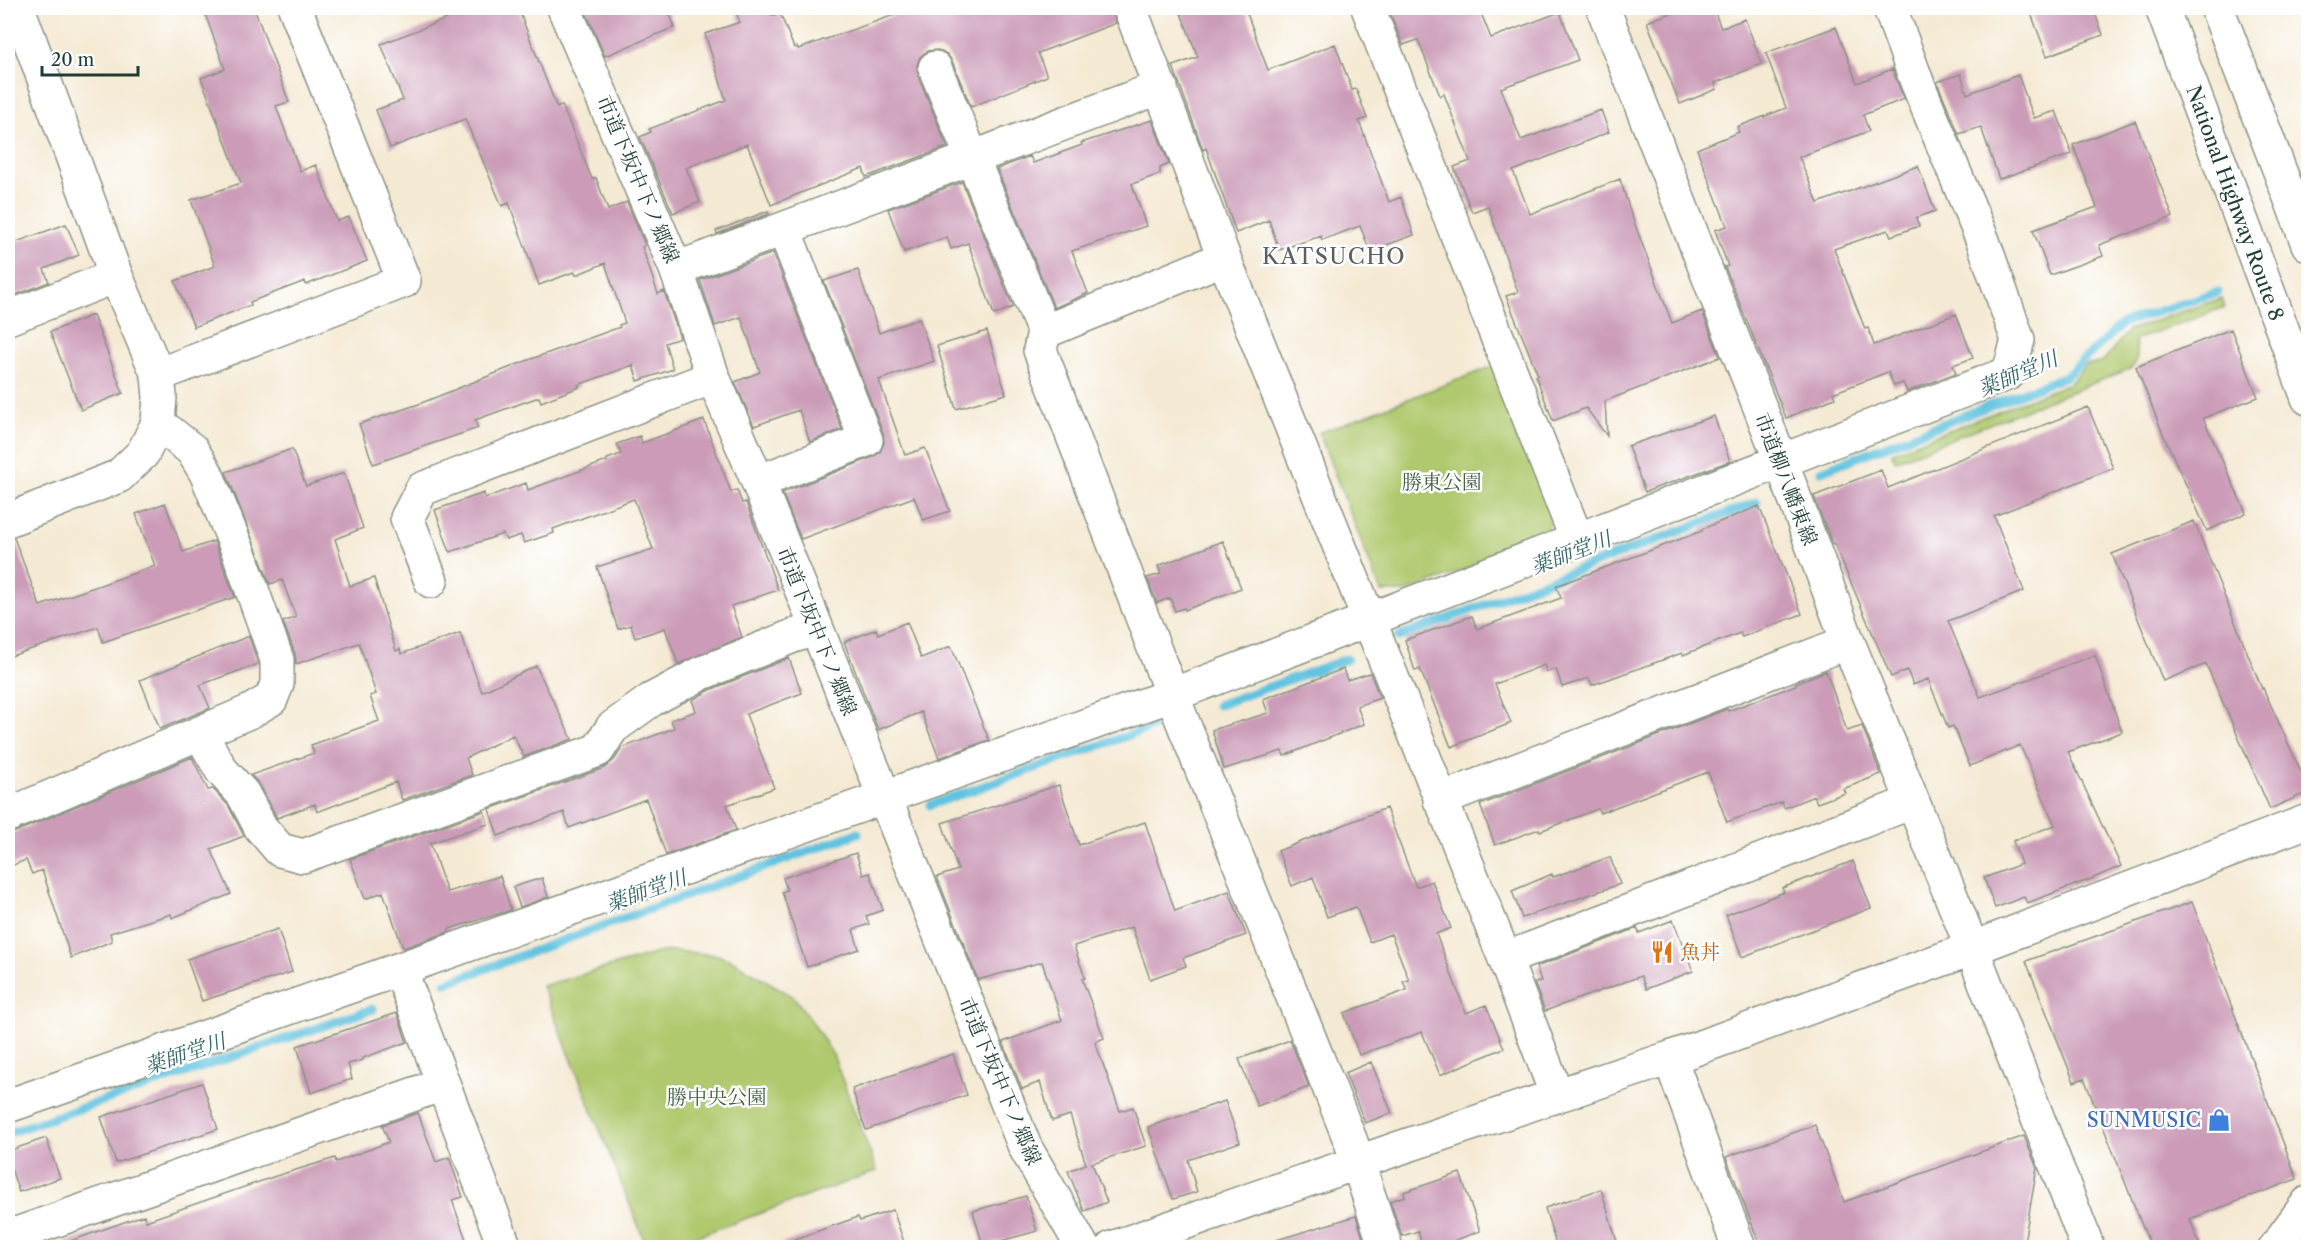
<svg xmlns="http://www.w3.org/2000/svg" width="2316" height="1255" viewBox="0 0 2316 1255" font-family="'Libre Caslon Text','Noto Serif JP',serif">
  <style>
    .green { fill: #b0c96e; stroke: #688351; stroke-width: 1.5 }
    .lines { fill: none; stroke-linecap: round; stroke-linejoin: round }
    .stream { stroke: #61c3df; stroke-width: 9 }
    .building { fill: #cb9bb7 }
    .minor-casing { stroke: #8a9384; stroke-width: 36 }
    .highway-casing { stroke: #8a9384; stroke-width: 36 }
    .minor { stroke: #fff; stroke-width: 33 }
    .highway { stroke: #fff; stroke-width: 33 }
    .labels { text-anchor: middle; stroke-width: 5; stroke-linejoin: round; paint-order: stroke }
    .street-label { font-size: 20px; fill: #1f3d34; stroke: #fff }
    .park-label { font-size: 20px; fill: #436042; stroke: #fff }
    .food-label { font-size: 20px; fill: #c56008; stroke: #fff; text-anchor: start }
    .shop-label { font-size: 20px; fill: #366cbe; stroke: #fff; text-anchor: end }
    .water-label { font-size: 21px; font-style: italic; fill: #336567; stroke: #fff }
    .quarter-label { font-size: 22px; letter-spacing: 1.5px; fill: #5b5e62; stroke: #fff }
  </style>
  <rect width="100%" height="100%" fill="#fff"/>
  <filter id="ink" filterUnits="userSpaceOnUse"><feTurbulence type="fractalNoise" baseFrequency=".0167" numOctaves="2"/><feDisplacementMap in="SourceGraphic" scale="12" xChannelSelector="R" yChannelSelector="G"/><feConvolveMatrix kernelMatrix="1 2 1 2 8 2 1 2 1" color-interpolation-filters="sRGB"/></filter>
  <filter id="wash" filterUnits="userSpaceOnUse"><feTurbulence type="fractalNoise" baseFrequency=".008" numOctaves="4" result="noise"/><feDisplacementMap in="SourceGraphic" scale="24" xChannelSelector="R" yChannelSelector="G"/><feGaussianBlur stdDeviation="1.35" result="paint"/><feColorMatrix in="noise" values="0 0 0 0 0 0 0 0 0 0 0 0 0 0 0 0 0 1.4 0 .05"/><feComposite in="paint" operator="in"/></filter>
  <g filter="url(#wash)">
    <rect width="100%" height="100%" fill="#f4e9d3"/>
    <path class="green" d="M2222,298l3,9 -90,33 2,20 -5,8 -237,93 -2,-9 177,-69 16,-18 17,-4 26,-31z
      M1494,366l59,148 -10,26 -137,52h-25l-62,-159z
      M675,951l42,4 16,6 61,36 19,26 20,32 44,116 -210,76h-20l-105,-261 119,-34z"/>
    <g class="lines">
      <path class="stream" d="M1821,471l245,-95 57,-53 95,-31
        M1399,637l358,-135
        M1218,705l129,-46
        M930,805l222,-78
        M446,983l412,-150
        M8,1133l365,-124"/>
    </g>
    <g id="blocks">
      <path class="building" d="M203,8h51l35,94 -13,4 24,65 16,-6 21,56 12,-4 18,44 -61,24 -1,-4 -55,21 1,3 -57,22 -19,-46 40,-15 -24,-66 50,-17 -40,-105 24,-9z
        M475,8h43l39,100 5,-3 30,74 4,-1 12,32 19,-8 18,43 -3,2 16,47 6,-3 16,47 -15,5 8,26 -35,12 -5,-16 -55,20 1,2 -38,15 -2,-5 -64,23 3,8 -105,36 -14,-40 60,-20 107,-43 94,-34 -1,-2 6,-2 -20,-60 -29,12 -2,-3 -35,13 -30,-82 -7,3 -37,-87 -75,29 -14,-38 27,-10 -22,-56z
        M584,8h83l8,19 -70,29z
        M734,8h34l4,8 8,-3 14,35 3,-1 1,2 116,-41h198l4,15 -78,30 9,23 -76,31 -19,-46 -5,-7 -9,-4 -11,1 -7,6 -3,8 1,10 29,72 -81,30 -3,-9 -92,37 -24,-61 -61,24 14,34 -27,11 -33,-76 11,-5 -2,-3 77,-29 -21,-66 35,-12z
        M1179,8h66l23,62 67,-26 17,46 4,-1 11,29 -8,3 30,81 12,-5 13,38 -44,16 -10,-25 -38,14 -1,-4 -42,14 -10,-30 -33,13 -30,-85 -3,2 -30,-84 25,-9z
        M1388,8h91l12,30 69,-26 18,48 -77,28 20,52 80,-30 8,22 -96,39 17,43 90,-35 11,35 41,109 30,-12 18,46 -115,44 2,35 -21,-28 -33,13 -17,-45 2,-1 -32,-79 12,-4 -30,-86 -16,6 -18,-45 16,-6 -26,-67 -4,2 -22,-56 -15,5z
        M1685,8h28l8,20 24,-9 17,45 -47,19 2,6 -37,15 -33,-82z
        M2029,8h64l10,27 -56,21z
        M1836,27l21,56 35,-14 12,30 -41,16 6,16 -70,26 19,46 100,-37 17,45 -19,7 3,8 -28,10 -3,-6 -54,19 31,80 3,-1 6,17 82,-31 17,44 -20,7 3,8 -49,19 -4,-9 -9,3 -6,-14 -55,21 2,5 -49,20 -61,-151 3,-1 -13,-36 12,-4 -30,-77 42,-17 -2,-5 49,-19 -20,-55z
        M1961,74l6,20 51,-19 16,43 22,-7 16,43 -73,25 -18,-52 -22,7 -22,-52z
        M1152,120l17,44 -9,4v6l-28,10 14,42 -74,25 16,42 -34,15 -57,-139 33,-13 3,7 49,-18 -1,-2z
        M2135,121l38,96 -74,28 4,11 -53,19 -17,-45 64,-23 -24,-62z
        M962,182l51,125 -19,8 -26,-72 -17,6 -4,-12 -43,15 -16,-43z
        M768,211l1,3 -52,20 -1,-3z
        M66,224l13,31 -35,14 5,13 -41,16v-53z
        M773,253l69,176 -32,13 -11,-32 -45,16 -19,-44 25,-10 -19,-55 -26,9 -15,-46z
        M858,270l21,63 40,-15 15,43 -55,19 26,75 20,-7 25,63 -27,9 -9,-23 -113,42 -19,-46 91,-36 7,-5 4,-9 -1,-10 -59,-152z
        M93,315l30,78 -42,17 -31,-78z
        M2231,329l27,68 -55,21 43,95 -39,18 -44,-97 -27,-67z
        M987,331l19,63 -50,15 -19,-63z
        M2088,407l25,61 -119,48 30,75 -76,30 32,76 115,-42 27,77 -54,20 53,114 -30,13 -64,24 -3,-6 -29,11 -11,-30 37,-14 -8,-23 42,-16 -35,-80 -50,21 -17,-40 -5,2 -20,-49 -15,6 -6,-15 -16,7 -57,-134 -2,1 -18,-48 67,-26 7,18z
        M1714,416l16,45 -85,31 -17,-46z
        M704,420l27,72 6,-2 5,13 4,-1 32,88 -47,16 11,31 -64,27 -13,-36 -30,10 -4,-13 -13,4 -21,-62 56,-18 -19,-50 -81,30 1,4 -30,10 -3,-8 -15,5 -3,-6 -53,18 -15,-42 49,-17 1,5 41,-15 2,7 79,-29v-2l14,-5 -4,-10 23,-8 2,7z
        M292,449l14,37 38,-13 19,55 -28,11 15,47 24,-8 22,73 4,-2 1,5 59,-21 22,59 54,-26 36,73 -48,18 -11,-22 -47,23 6,17 -70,25 -6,-18 -79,30 -2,-8 -38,14 -17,-33 -9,-10 63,-22 -3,-8 68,-24 -9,-25 6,-2 -17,-51 -63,21 -1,-10 -12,-32 13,-5 -14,-37 -12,4 -44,-112z
        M165,503l18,49 31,-11 21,56 -132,45 -5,-15 -90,30v-119h6l26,68 115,-40 -19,-52z
        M1759,506l43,108 -60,23 -2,-4 -57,22 -1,-2 -90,32 -3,-7 -27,9 -6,-18 -9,3 -3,-7 -49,19 16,39 -60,24 -31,-78 -5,2 -10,-31 67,-24 5,13 84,-31 -5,-12 146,-55v-2z
        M2194,521l68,168 1,-1 45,99v5l-38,17 -64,-145 -43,17 -51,-127z
        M1223,541l18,47 -56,22 -1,-2 -9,3 -5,-13 -13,5 -10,-25 14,-4 -3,-8z
        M907,622l14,36 30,-12 38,94 -50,18 -18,-46 -43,18 -34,-88 32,-13 2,5z
        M249,636l9,28 -58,21 10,23 -50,21 -20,-49z
        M789,658l13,35 -56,21 28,74 -47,17 9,25 -70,25 -20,-56 -77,29 -5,-16 -66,24 -9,-27 115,-41 10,-8 8,-12 52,-20 -3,-8 25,-9 -4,-11 18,-10z
        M1343,669l4,11 23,-7 10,25 -23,8 7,18 -80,32 -2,-5 -58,18 -12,-39 56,-17 -5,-14z
        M1826,671l21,60 15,-5 19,48 -38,15 2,4 -28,10 -3,-7 -30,12 -2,-6 -55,20 -19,-50 -108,41 -2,-4 -58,22 -1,-2 -44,16 -15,-40 247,-96 1,2 68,-26v-2z
        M192,757l16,33 5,-1 15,16 16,31 -33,13 20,45 -59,24 -1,-4 -61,19 2,8 -41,17 -29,-88 -10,4 -6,-14 -18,7v-34l7,-1z
        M1059,785l20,60 66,-23 30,89 54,-20 17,44 -63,23 3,8 -36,13 -18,-52 -58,19 11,32 -3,1 22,59 -9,4 25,69 13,-4 13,39 -54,17 15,39 -23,9 -16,-40 18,-7 -16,-49 -18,6 -12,-39 -18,7 -19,-47 59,-22 -20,-58 -64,18 -41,-103 21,-7 -16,-47z
        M1386,808l30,79 16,-6 19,47 -15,6 30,79 20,-8 18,43 -64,27 -18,-43 -63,23 -15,-42 63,-23 -4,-8 6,-2 -18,-46 -21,8 -14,-35 -29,10 -14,-40 -21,9 -14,-35z
        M484,811l4,13 -58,19 17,49 53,-16 11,34 -62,19v3l-46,16 -20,-56 -18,7 -15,-40z
        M856,853l7,22 7,-2 13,37 -17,6 3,8 -16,6 6,19 -52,18 -25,-75 5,-2 -4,-12z
        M1610,857l10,27 -98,34 -10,-27 40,-17 1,3z
        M1853,861l18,47 -129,49 -16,-42 58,-23 -2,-4z
        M542,878l6,19 -28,10 -7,-20z
        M2192,902l105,277 -107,40 11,29h-50l-67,-170 -10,4 -48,-121z
        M1673,920l20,51 -47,18 -5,-13 -96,35 -11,-28 7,-2 -5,-14 101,-39 2,5z
        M278,929l14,43 -90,29 -15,-42z
        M397,1013l10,29 -44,16v2l-15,4 4,15 -41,14 -14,-47z
        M1290,1040l19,47 -52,19 -18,-47z
        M953,1054l14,41 -101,35 -14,-41z
        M1371,1062l21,51 -27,10 -20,-50z
        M202,1083l16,46 -102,34 -15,-46z
        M1225,1101l15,41 -52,18 9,32 -24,7 -25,-72z
        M418,1113l18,49 13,-5 14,40 -11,3 17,48h-406l-1,-4 82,-29 2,6 130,-45 59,-18 1,4 53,-20 -7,-17z
        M1815,1125l29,77 180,-66 13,32 -14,80h-262l-35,-91z
        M46,1138l14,40 -41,14 -11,-32v-9z
        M1460,1173l20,58 -45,17h-12l-5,-17 -16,5 -12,-35 15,-5 -1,-4z
        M1601,1189l18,59h-62l-12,-40z
        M1026,1196l11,35 -54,15 -10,-35z
        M893,1210l13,38h-124l-1,-4 77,-27 2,4z
        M1356,1216l10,32h-92l-1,-7z"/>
    </g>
  </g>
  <g filter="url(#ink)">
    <use href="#blocks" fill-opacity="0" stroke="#8a9384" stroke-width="1.5"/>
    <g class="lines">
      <g class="minor-casing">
        <path id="minor" d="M564,8l112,261 37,108 45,105 267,665 58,101
          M1130,8l94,250 281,701 52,137
          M1368,8l209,532 432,-167 9,-33 -35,-99 -66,-159 -27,-74
          M1603,8l178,453 67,181 116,286 124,320
          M935,68l109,264 -4,18 132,345 179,447 35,106
          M676,269l485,-182
          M8,318l108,-42
          M1044,332l180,-74
          M158,375l246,-94 -109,-273
          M758,482l108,-42 -82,-211
          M8,520l111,-44 24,-23 15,-30 2,-26 -2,-22 -42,-99 -98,-268
          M431,581l-24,-63 15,-29 291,-112
          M200,733l22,38 21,23 18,34 19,22 23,6 295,-106 14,-22 39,-28 51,-27 91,-37 23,-7
          M1440,800l408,-158
          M8,815l243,-104 20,-12 6,-15v-24l-38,-107 -33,-80 -14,-23 -34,-27
          M1505,959l407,-157
          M400,969l105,279
          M1670,1058l69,190
          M8,1106l392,-137 772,-274 405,-155
          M8,1237l435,-153
          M1112,1248l290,-101 268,-89 301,-109 337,-128
          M2275,1248l33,-45"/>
      </g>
      <g class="highway-casing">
        <path id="highway" d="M2162,8l146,390
          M2217,8l91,236"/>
      </g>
      <use href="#minor" class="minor"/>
      <use href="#highway" class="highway"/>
    </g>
  </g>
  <defs>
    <g id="restaurant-bare" transform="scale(1.8)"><path d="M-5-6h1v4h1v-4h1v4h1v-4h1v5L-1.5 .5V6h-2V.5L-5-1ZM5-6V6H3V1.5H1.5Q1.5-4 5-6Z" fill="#e8710a" stroke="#fff" stroke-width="2.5" paint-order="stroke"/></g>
    <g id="shop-bare" transform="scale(1.8)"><path d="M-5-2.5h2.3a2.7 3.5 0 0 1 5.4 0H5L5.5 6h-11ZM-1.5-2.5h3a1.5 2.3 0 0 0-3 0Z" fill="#3f7fe0" stroke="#fff" stroke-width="2.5" paint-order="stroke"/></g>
  </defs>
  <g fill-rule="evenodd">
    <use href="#restaurant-bare" x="1662" y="952"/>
    <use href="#shop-bare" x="2219" y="1120"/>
  </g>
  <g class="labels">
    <g class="street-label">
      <text transform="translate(638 179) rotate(67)" y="7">市道下坂中下ノ郷線</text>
      <text transform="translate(2235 203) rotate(70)" y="7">National Highway Route 8</text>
      <text transform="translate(1786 479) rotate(69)" y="7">市道柳八幡東線</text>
      <text transform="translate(817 631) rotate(68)" y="7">市道下坂中下ノ郷線</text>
      <text transform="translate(1000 1081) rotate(67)" y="7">市道下坂中下ノ郷線</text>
    </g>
    <g class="park-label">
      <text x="1442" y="489">勝東公園</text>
      <text x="717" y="1104">勝中央公園</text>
    </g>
    <g class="food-label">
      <text x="1680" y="959">魚丼</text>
    </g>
    <g class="shop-label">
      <text x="2201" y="1127">SUNMUSIC</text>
    </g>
    <g class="water-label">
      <text transform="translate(2018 374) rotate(-23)" y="7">薬師堂川</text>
      <text transform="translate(1571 553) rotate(-21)" y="7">薬師堂川</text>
      <text transform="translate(646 891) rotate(-20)" y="7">薬師堂川</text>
      <text transform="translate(185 1054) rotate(-19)" y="7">薬師堂川</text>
    </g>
    <g class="quarter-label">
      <text x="1334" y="264">KATSUCHO</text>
    </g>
  </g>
  <rect width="2316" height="1255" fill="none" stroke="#fff" stroke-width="30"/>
  <path d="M42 66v9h96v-9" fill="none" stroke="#1f3d34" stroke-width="3"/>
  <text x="51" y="66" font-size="18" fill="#1f3d34" stroke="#ffffff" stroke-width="4.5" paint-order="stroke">20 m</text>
</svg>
